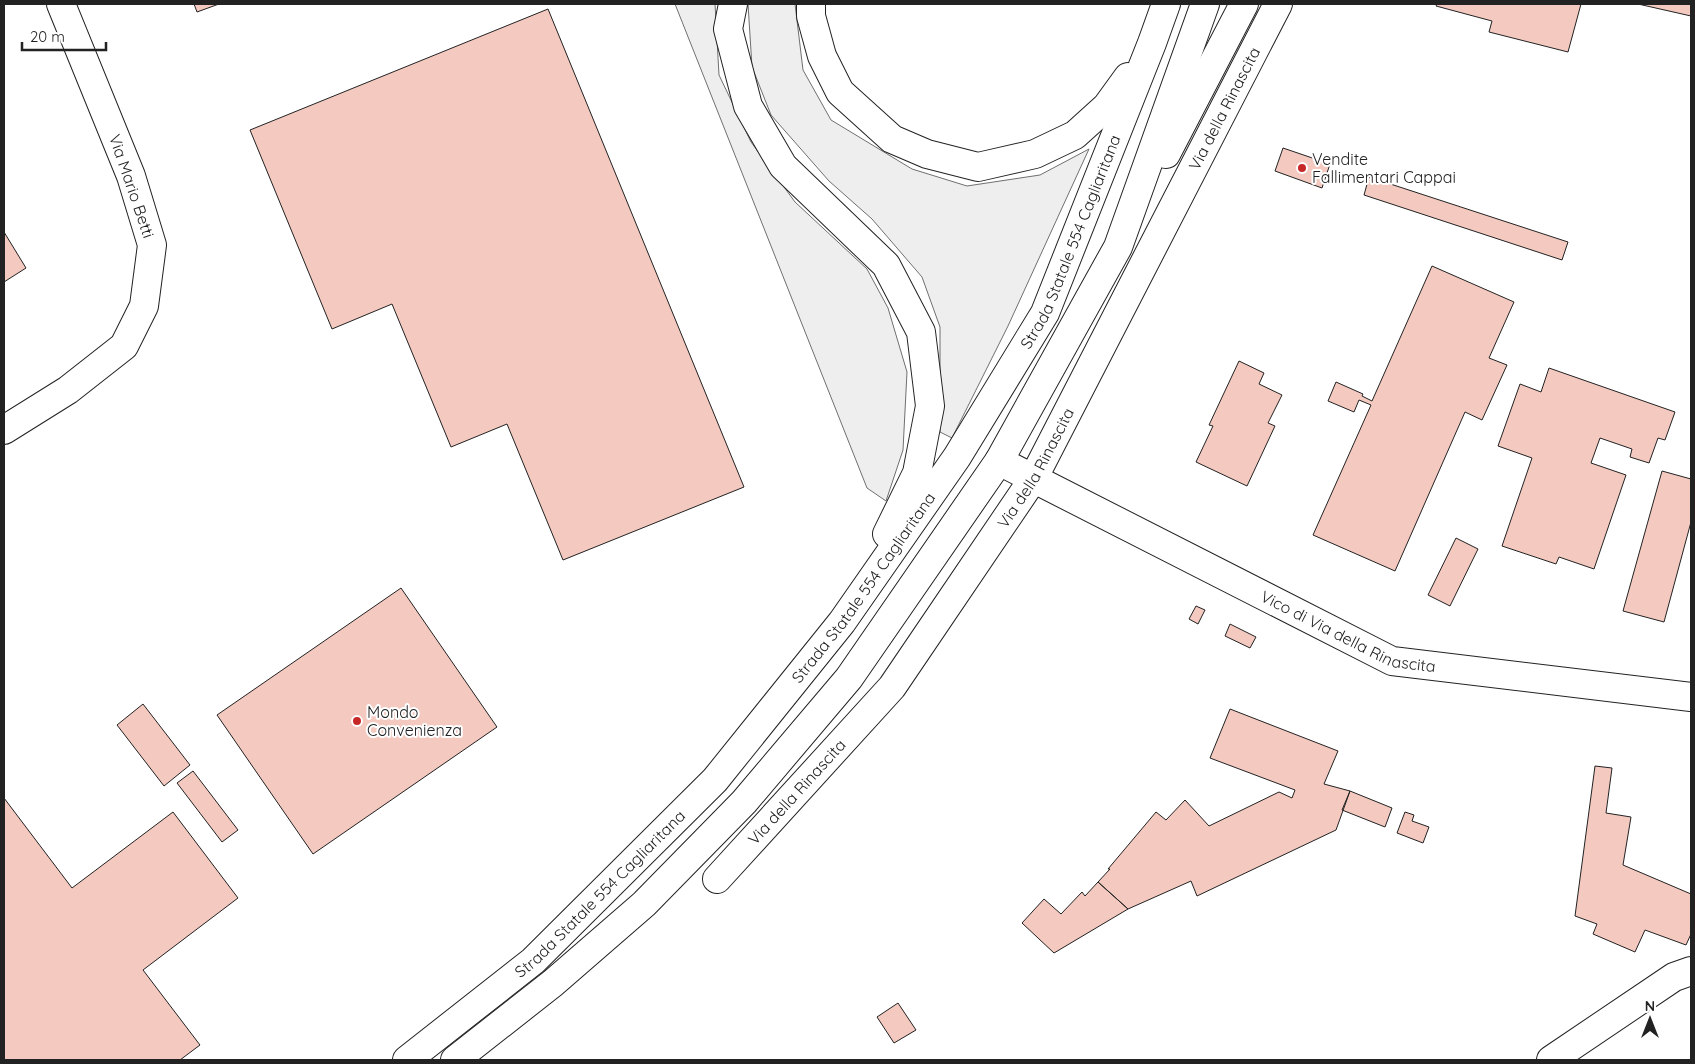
<svg xmlns="http://www.w3.org/2000/svg" width="1695" height="1064" viewBox="0 0 1695 1064" font-family="Quicksand,sans-serif">
  <style>
    .green { fill: #eee; stroke: #6f6f6f }
    .building { fill: #f3c9c0; stroke: #222 }
    .lines { fill: none; stroke-linecap: round; stroke-linejoin: round }
    .minor-casing { stroke: #222; stroke-width: 30 }
    .highway-casing { stroke: #222; stroke-width: 30 }
    .minor { stroke: #fff; stroke-width: 28 }
    .highway { stroke: #fff; stroke-width: 28 }
    .poi-dot { fill: #c62828; stroke: #fff; stroke-width: 2 }
    .labels { text-anchor: middle; stroke-width: 4; stroke-linejoin: round; paint-order: stroke }
    .street-label { font-size: 16px; fill: #222; stroke: #fff }
    .poi-label { font-size: 16px; fill: #222; stroke: #fff; text-anchor: start }
  </style>
  <rect width="100%" height="100%" fill="#fff"/>
  <path class="green" d="M675,4h40l4,71 32,67 44,60 72,67 21,39 19,64 -4,78 -17,51 -19,-13z
    M748,4h47l8,66 28,50 81,49 55,17 73,-11 49,-26 -81,177 -56,112 -12,-6v-105l-18,-50 -50,-58 -43,-38 -58,-66 -19,-48z"/>
  <path class="building" d="M194,4h25l-22,8z
    M1437,4h144l-13,48 -79,-20 3,-11 -56,-15z
    M1638,4h53v12z
    M548,9l196,478 -181,73 -56,-136 -56,23 -59,-143 -60,25 -82,-199z
    M1283,148l47,16 -8,24 -47,-17z
    M1369,177l199,65 -6,18 -198,-65z
    M4,232l22,36 -22,14z
    M1432,266l82,36 -25,56 18,7 -25,55 -17,-8 -70,159 -82,-36 58,-130 -12,-5 -5,12 -26,-11 8,-19 27,12 -1,2 10,5z
    M1239,361l25,12 -5,11 23,11 -14,28 7,3 -28,60 -51,-24 17,-36 -4,-1z
    M1549,368l126,44 -10,28 -7,-2 -9,25 -19,-6 2,-8 -32,-11 -9,25 35,12 -32,94 -35,-12 -3,7 -54,-18 30,-88 -34,-12 22,-62 21,8z
    M1662,471l29,8v43l-27,100 -41,-11z
    M1456,538l22,11 -28,57 -22,-11z
    M401,588l96,139 -184,127 -96,-139z
    M1196,606l9,4 -7,14 -9,-5z
    M1230,624l26,13 -6,11 -25,-12z
    M143,704l47,61 -26,21 -47,-61z
    M1230,709l108,42 -14,33 26,7 -14,39 -139,66 -6,-15 -63,28 -30,-27 12,-13h-2l48,-57 10,8 19,-20 24,26 70,-34 13,6 3,-8 -85,-32z
    M1595,766l17,2 -6,45 25,4 -8,48 68,29v40l-5,11 -41,-15 -10,22 -42,-18 4,-10 -22,-8z
    M193,771l45,59 -16,12 -45,-59z
    M1350,791l42,17 -7,19 -43,-17z
    M4,798l68,90 101,-76 65,86 -95,72 57,75 -20,15h-176z
    M1405,812l9,3 -2,6 17,6 -6,16 -26,-10z
    M1098,882l30,27 -74,44 -32,-30 22,-24 17,15 21,-22 3,4z
    M898,1003l18,27 -22,13 -17,-26z"/>
  <g class="lines">
    <g class="minor-casing">
      <g id="minor">
        <path d="M4,430l64,-40 56,-44 20,-40 8,-61 -21,-69 -70,-172"/>
        <path id="s1" d="M999,461l393,200 299,36"/>
        <path id="s2" d="M717,879l175,-192 141,-208 245,-475"/>
        <path d="M1551,1060l123,-83 17,-6"/>
      </g>
    </g>
    <g class="highway-casing">
      <g id="highway">
        <path d="M733,4l-5,25 20,77 35,60 103,99 35,67 9,74 -13,67 -30,61"/>
        <path d="M811,4v12l11,40 18,36 52,47 35,15 51,13 57,-13 40,-19 32,-29 21,-29"/>
        <path d="M1166,154l78,-150"/>
        <path id="s3" d="M407,1060l126,-99 182,-181 127,-158 115,-165 88,-144 107,-270 14,-39"/>
        <path d="M455,1060l98,-77 91,-79 100,-102 105,-124 150,-217 119,-214 87,-243"/>
      </g>
    </g>
    <use href="#minor" class="minor"/>
    <use href="#highway" class="highway"/>
  </g>
  <g class="poi-dot">
    <circle cx="1302" cy="168" r="5"/>
    <circle cx="357" cy="721" r="5"/>
  </g>
  <g class="labels">
    <g class="street-label">
      <text dy="6" stroke="none"><textPath href="#s2" startOffset="928">Via della Rinascita</textPath></text>
      <text transform="translate(132 186) rotate(71)" y="6">Via Mario Betti</text>
      <text dy="6" stroke="none"><textPath href="#s3" startOffset="1065">Strada Statale 554 Cagliaritana</textPath></text>
      <text dy="6" stroke="none"><textPath href="#s2" startOffset="522">Via della Rinascita</textPath></text>
      <text dy="6" stroke="none"><textPath href="#s3" startOffset="660">Strada Statale 554 Cagliaritana</textPath></text>
      <text dy="6" stroke="none"><textPath href="#s1" startOffset="390">Vico di Via della Rinascita</textPath></text>
      <text dy="6" stroke="none"><textPath href="#s2" startOffset="118">Via della Rinascita</textPath></text>
      <text dy="6" stroke="none"><textPath href="#s3" startOffset="255">Strada Statale 554 Cagliaritana</textPath></text>
    </g>
    <g class="poi-label">
      <text x="1312" y="165">Vendite<tspan x="1312" dy="18">Fallimentari Cappai</tspan></text>
      <text x="367" y="718">Mondo<tspan x="367" dy="18">Convenienza</tspan></text>
    </g>
  </g>
  <rect width="1695" height="1064" fill="none" stroke="#222222" stroke-width="10"/>
  <g transform="translate(1650 1019)" stroke="#ffffff" stroke-width="4" paint-order="stroke">
  <path d="M0-4L9 19L0 12L-9 19Z" fill="#222222"/>
  <text y="-8" font-size="14" font-weight="bold" text-anchor="middle" fill="#222222">N</text>
  </g>
  <path d="M22 42v8h84v-8" fill="none" stroke="#222222" stroke-width="2.5"/>
  <text x="30" y="42" font-size="15" fill="#222222" stroke="#ffffff" stroke-width="4" paint-order="stroke">20 m</text>
</svg>
